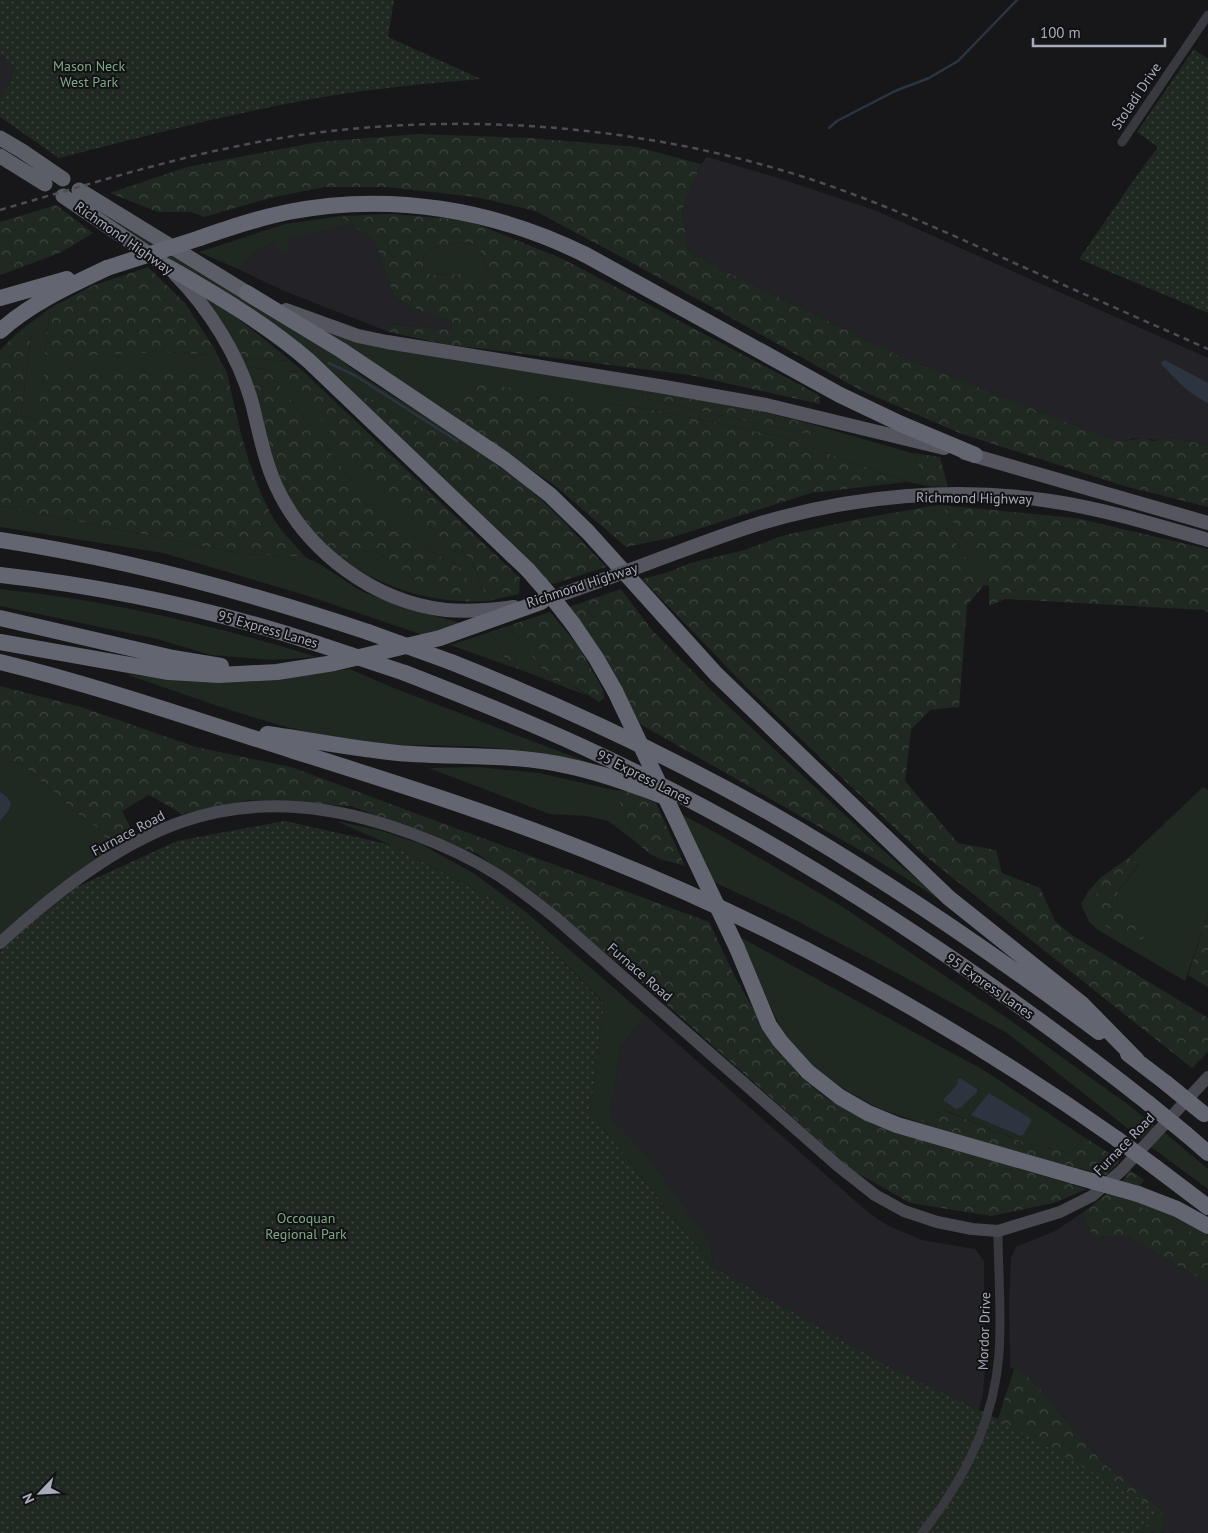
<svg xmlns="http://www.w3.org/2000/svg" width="1208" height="1533" viewBox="0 0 1208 1533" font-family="'PT Sans',sans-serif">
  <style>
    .built { fill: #232327 }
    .grass { fill: #1f2821 }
    .forest { fill: url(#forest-crowns); fill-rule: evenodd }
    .park { fill: url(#park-dots) }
    .water { fill: #2c353f }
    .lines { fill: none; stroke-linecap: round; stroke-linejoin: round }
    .stream { stroke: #2c353f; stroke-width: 2.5 }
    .minor { stroke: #38383f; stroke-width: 9 }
    .secondary { stroke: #46474f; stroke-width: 12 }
    .primary { stroke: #54555e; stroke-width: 14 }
    .trunk { stroke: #5c5e67; stroke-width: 15 }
    .motorway { stroke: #636670; stroke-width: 16 }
    .rail { stroke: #4b4c54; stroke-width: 2.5; stroke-dasharray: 6 5; stroke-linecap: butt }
    .primary-bridge { stroke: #54555e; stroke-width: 14 }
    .motorway-bridge { stroke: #636670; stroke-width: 16 }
    .labels { text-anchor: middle; stroke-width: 4; stroke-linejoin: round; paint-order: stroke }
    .park-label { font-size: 14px; fill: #7ea784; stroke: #121215 }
    .street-label { font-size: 14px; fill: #a8acba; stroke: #121215 }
  </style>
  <defs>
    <pattern id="forest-crowns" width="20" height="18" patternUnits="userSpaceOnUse" patternTransform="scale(1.25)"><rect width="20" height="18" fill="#1f2821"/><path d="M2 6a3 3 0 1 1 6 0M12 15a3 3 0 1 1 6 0" fill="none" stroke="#3d443f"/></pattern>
    <pattern id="park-dots" width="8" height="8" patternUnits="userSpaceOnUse" patternTransform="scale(1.25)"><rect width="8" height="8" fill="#1f2821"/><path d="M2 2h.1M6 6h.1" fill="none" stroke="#3d443f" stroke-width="1.8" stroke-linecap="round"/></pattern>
  </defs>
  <rect width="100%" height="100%" fill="#17171a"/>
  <path class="built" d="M0,53l15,15 -8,22 -7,7z
    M707,157l71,21 99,33 331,147v87l-42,-8 -7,3 -25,-2 -9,3 -9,-1 -40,-14 -179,-71 -170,-83 -39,-21 -6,-41 19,-46z
    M352,224l23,18 20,56 30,15 26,8 1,9 -61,-6 -2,8 -105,-41 -46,-22 20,-19 17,-9z
    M645,1015l225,199 19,12 33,14 53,9 9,12 1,105 -2,29 -4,15 -84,-40 -182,-103 -2,-23 -99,-126 -1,-9 10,-62z
    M1082,1213l11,24 34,-1 81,47v250h-47l2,-4 -34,-43 -27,-24 -71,-83 -21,-12 -1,-62 2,-47 5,-11 39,-16z"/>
  <path class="grass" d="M71,194l263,161 28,21 108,69 50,37 -42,-28 -112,-47 -180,-136z
    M341,216l11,8 -65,15 2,10 -3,4 -7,-1 -4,-11 -17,9 -20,19 -39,-17 86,-28z
    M464,242c5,1 9,1 12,4 8,6 12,24 11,33l-4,3 -5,1 -11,-8 -4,-1 -31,1c-5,-2 -9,-5 -9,-11 -1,-21 28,-18 41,-22z
    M192,286l21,14 36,27 -12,-3 2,34 52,3 13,11 -20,-1 168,179 18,7 18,44c-56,3 -99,-11 -146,-41l30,-11 43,31 45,-12 -33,-19 -79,-73 -81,-107 -24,-2z
    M50,308l-5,46 117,-2 50,3 2,-7 13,25h-183l-7,47 -16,-4 10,-82 -13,-2z
    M300,320l95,29 82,15 92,12 77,15 -4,2 2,4 5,2 161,36 3,-3 -2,-8 101,29 16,33 -21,-4 -125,-45 -133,-28 -46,-6 -133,26z
    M941,505l48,69v12l-5,-1 -53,-79z
    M0,506l244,48 61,3 13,6 43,28 42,16 58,16 -35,13 -118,-40 -145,-43 -163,-26z
    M0,589c107,11 214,36 317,68l-45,3 -61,-5 -54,-16 -157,-33z
    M508,626l43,54 18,3 19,13 -70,-27 -68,-24 40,-13 16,28 11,8v-6l-19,-33z
    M350,669l39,17 219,84c-32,-6 -64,-15 -96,-20 -54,-8 -109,-1 -162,-9 -77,-13 -151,-42 -225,-67l73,8 99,-6z
    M0,759l23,6 64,57 10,5 16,22c-39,27 -78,53 -113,86z
    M477,767l62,6 75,17 23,53 -29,-22 -22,-5 -37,-2 -120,-46z
    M1203,787l5,3v124l-23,67 -87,-51 -9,-8 -8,-18 6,-11 12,-14 -3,10 52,37 -32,-25 3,-11 20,-25 -11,-7z
    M676,811l46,25 121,71 167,113 120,86 25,20 -14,13 -134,-106 -112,-61 -104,-54 -77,-36z
    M336,821l43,9 42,14 54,30 51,38 119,103 -24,32 -10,62 1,9 3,4 32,34 64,88 2,23 -123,-155 14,-109 -91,-93 -122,-65z
    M878,846l67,57 -73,-46z
    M738,936l249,136 97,65 -13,16 -43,-9 -84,-34 -26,12 -40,-14 -31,-17 -30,-21 -34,-37z
    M1164,1132l44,37v20l-57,-42z
    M1108,1193c37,10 67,21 100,42v6z"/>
  <path class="forest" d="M418,134l113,4 106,9 64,17 -19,46 6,41 39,21 170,83 179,71 40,14 9,1 17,-3 11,3 6,-1 7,-3 42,8v62l-84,-21 -162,-52 -100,-43 -235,-131 -92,-49 -59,-14 -90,-10h-61l-55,11 -66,19 -13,-5h-33l-48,-19 77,-26 131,-25z
    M56,205l37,28 -31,19 -62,23v-53z
    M390,214l77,6 96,39 256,136 1,9 -130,-29 -246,-31 -55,-12 1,-8 62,6 -1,-9 -26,-8 -30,-15 -20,-56 -34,-26zM464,242c5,1 9,1 12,4 8,6 12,24 11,33l-4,3 -5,1 -11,-8 -4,-1 -31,1c-5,-2 -9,-5 -9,-11 -1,-21 28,-18 41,-22z
    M148,267l37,36 29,45 -2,7 -50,-3 -108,5 -9,-3 5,-46 42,-22z
    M237,324l12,3 42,34 -52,-3 -7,-21 1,-9z
    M18,332l13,2 -10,82 15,4 8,-47h183c11,49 21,99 45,143 8,15 23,28 33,41l-61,-3 -244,-48v-156z
    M243,367l24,2 81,107 79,73 33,19 15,23 -2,6 -5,5 -53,-22 -43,-31 -30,11 -24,-21 -36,-50z
    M283,371l21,1 216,206 -1,16 -31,7 -18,-44 -18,-7 -91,-78z
    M475,382l128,21 46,6 133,28 125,45 -96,11 -141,45 -44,9 -73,-63 -83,-55 -17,-18z
    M646,391l101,17 64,16 2,8 -3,3 -161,-36 -5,-2 -2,-4z
    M367,398l15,5c47,25 98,47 140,80 31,25 57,55 84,84l-56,18 -184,-178 -2,-8z
    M912,453l28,4 8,30 -20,-1z
    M941,505l135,13 132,31v63l-4,-2 -199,-11 -16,7v-32z
    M931,506l53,79 -17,20 -8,102 -29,3 -19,20 -6,51 53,62 38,7 6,23 38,15 15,33 15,13 138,84v34l-16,16 -273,-217 -172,-163 -105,-109 27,-7 21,-9 55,-13 36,-14 77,-17z
    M621,589l30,40 61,62 166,155 -6,11 -232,-133 -71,-117z
    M550,612l29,35 24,43 1,8 -5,4 -30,-19 -18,-3 -43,-54z
    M498,629l19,33 1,7 -12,-9 -16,-28z
    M0,686l81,21 115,40 95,20 418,155 26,55 37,65 27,33 27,23 48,27 213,64 -33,14 -63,13 -81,-13 -58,-33 -222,-198 -152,-118 -127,-48 -102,-6 -67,14 -33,-19 -27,16 11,22 -20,16 -16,-22 -10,-5 -64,-57 -23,-6z
    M614,790l14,1 28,12 29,63 -25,-7 -10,-5 -13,-11z
    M1128,858l11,6 -20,26 -3,10 33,26 -6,13 -9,3 -32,-18 -4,-9 -2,-26 3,-10z
    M1208,914v73l-20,-12z
    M943,1110l85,34 43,9 13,-16 36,23 -14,15 -81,-20 -107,-33z
    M1130,1170l14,10 -6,8 -16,-6z
    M1108,1193l61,26 39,22v42l-81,-47 -34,1 -11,-24z
    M1014,1369l17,10 71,83 61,50v17l-2,4h-216l56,-87 -3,-27z"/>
  <path class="park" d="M0,0h394l-6,37 93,42c-62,5 -124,11 -185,23 -80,15 -158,36 -237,56l-59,-41v-20l7,-7 8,-22 -15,-15z
    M1194,49l14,10v254l-129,-54 59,-85 20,-27 -21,-15z
    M285,821l106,24 122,65 91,94 -14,108 123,155 182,103 103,49 165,93 -26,21h-1137v-582l19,-19 49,-41 109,-50z"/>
  <path class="water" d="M1165,360l43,23v20c-22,-11 -30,-22 -46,-38l-1,-3z
    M0,792c17,11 11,16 0,29z
    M960,1078l17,11v3l-16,15 -5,2 -13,-9 14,-15 1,-6z
    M989,1093l41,25 1,4 -8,13 -2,1 -50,-21z"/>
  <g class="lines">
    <path class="stream" d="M829,128l8,-7 58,-30 34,-13 29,-17 59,-61
      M329,363l27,13 101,65"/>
    <path class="minor" d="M1122,142l86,-127
      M922,1533c42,-52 72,-112 77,-179 3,-41 -1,-82 -1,-123"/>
    <path class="secondary" d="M0,943c51,-47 118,-100 184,-122 77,-26 154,-15 229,13 30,11 58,24 85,41 20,13 39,28 58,43l281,247 38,30 29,16 33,11 35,7 26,2 62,-19 32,-16 29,-25 87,-94"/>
    <path class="primary" d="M175,274c34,34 64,82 77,129 7,28 12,56 24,83 30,65 98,116 170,124 22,2 46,0 68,-3
      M286,310l72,26 29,6 272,44 107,19 178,43
      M965,453l243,70
      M646,564c38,-14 76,-29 115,-41 92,-27 194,-37 289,-22 54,8 106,24 158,39
      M543,601l65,-23"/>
    <path class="trunk" d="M0,138l22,13 41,28
      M0,156l45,28
      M79,190l168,103
      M63,196l105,71"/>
    <path class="motorway" d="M200,238c29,-10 58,-20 88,-26 102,-20 205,-3 298,43l254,140 61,29 74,31
      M168,267c49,28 98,57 141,94l219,209
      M247,293l94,57 164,110 45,35 38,37 128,142 94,91 139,133 133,106 55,56
      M0,298l67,-19
      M0,331c31,-28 69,-45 107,-63
      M0,540c125,19 248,52 368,92
      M0,575c108,12 215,35 318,69
      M0,618l173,40 48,8
      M573,624l23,34 19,33
      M0,642l169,30 50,3 58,-3 57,-9 106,-25 101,-36
      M0,662c99,24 196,58 294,89 105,33 210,66 313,108 181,72 351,168 510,280
      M451,662c111,44 218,94 321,152 113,65 222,140 327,218
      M405,673c82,32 164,65 242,105 179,89 345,202 501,325
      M267,734c44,6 87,15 131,19 57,5 115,0 170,13 34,7 66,19 97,31
      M737,948l32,77 11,16 28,31 32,25 28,16 29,12 177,51
      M1128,1054l38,29
      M1186,1134l22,19
      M1155,1167l53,40
      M1138,1194l39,15 31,17"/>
    <path class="rail" d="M0,210c100,-29 197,-60 300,-75 169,-24 345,-9 507,43 70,23 137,53 205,84 65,29 131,58 196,87"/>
    <path class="primary-bridge" d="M608,578l38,-14"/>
    <path class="motorway-bridge" d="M107,268l93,-30
      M528,570l27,31 18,23
      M368,632l83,30
      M318,644l87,29
      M615,691l122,257
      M1166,1083l38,31
      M1148,1103l38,31
      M1117,1139l38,28
      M1074,1176l64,18"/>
  </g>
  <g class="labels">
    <g class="park-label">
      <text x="89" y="71">Mason Neck<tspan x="89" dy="16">West Park</tspan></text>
      <text x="306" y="1223">Occoquan<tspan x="306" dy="16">Regional Park</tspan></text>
    </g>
    <g class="street-label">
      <text transform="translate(1136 96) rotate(-56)" y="5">Stoladi Drive</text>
      <text transform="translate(124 238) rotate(35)" y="5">Richmond Highway</text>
      <text transform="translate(974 498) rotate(1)" y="5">Richmond Highway</text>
      <text transform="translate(582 585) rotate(-18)" y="5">Richmond Highway</text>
      <text transform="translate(268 629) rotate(16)" y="5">95 Express Lanes</text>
      <text transform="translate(644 777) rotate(27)" y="5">95 Express Lanes</text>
      <text transform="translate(128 833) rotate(-28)" y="5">Furnace Road</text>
      <text transform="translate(640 972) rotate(41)" y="5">Furnace Road</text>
      <text transform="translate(990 986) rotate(35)" y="5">95 Express Lanes</text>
      <text transform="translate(1124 1144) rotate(-46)" y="5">Furnace Road</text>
      <text transform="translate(984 1331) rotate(-88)" y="5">Mordor Drive</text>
    </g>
  </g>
  <g transform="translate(40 1493) rotate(245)" stroke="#121215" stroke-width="4" paint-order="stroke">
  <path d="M0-4L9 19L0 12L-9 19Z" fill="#a8acba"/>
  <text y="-8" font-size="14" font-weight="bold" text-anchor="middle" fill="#a8acba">N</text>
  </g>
  <path d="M1033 38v8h132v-8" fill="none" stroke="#a8acba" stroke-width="2.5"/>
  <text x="1040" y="38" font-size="15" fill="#a8acba" stroke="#121215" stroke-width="4" paint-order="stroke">100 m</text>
</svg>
